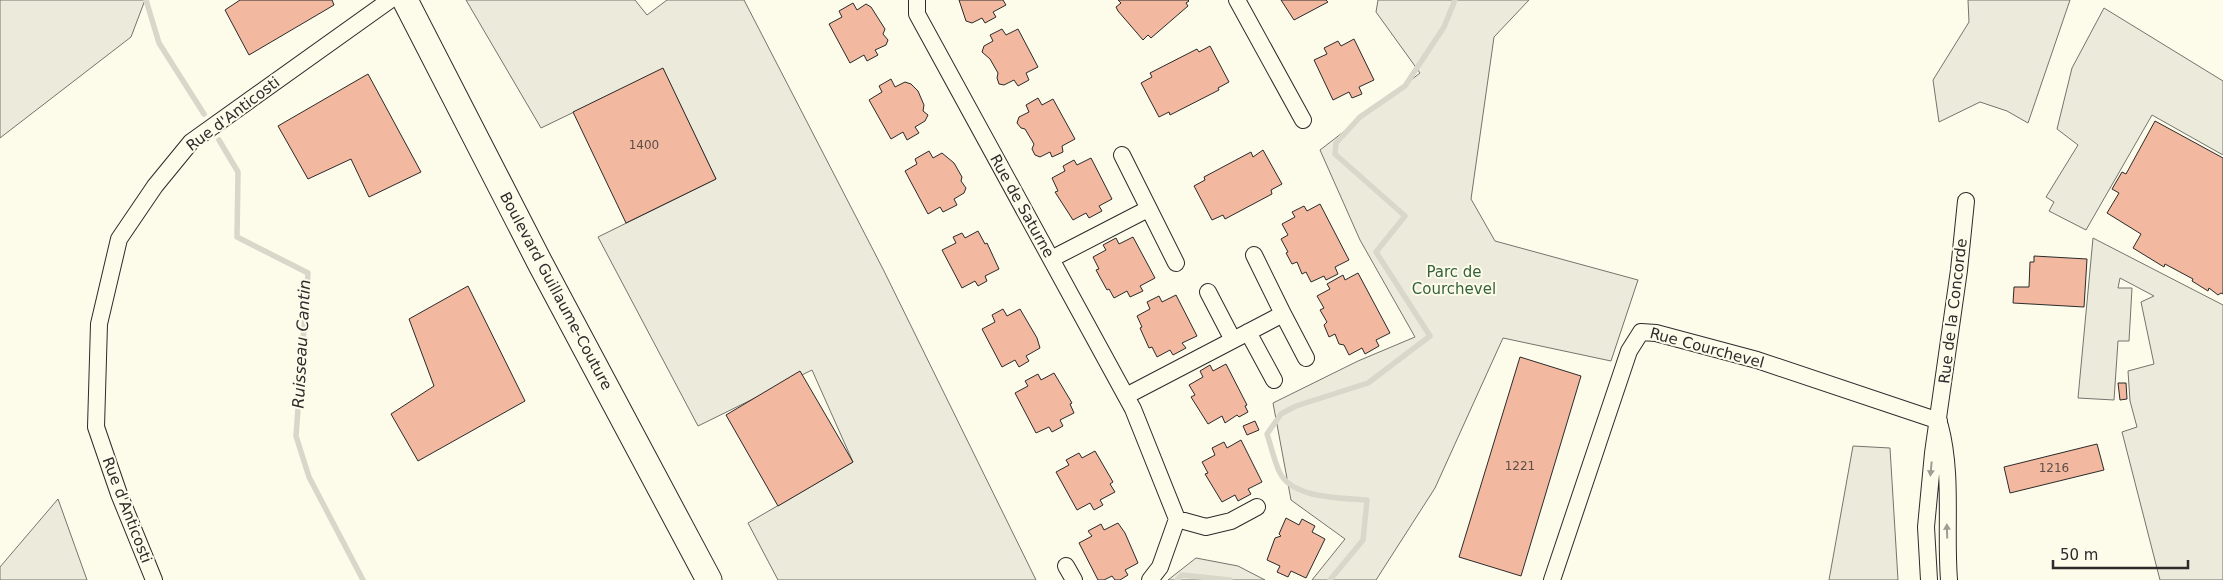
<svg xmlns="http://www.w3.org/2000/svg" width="2223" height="580" viewBox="0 0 2223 580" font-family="'DejaVu Sans',sans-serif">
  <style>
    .green { fill: #ecebdb; stroke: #74746e }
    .parking { fill: #eceadb; stroke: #74746e }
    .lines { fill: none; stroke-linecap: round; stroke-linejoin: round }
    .stream { stroke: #d8d7c9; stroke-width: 5.5 }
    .building { fill: #f2b8a0; stroke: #2b2b2b }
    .minor-casing { stroke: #2b2b2b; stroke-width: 18 }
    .primary-casing { stroke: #2b2b2b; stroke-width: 27 }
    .minor { stroke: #fdfbea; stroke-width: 16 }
    .primary { stroke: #fdfbea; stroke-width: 25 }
    .oneway { fill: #9e9d94 }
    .labels { text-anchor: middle; stroke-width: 4; stroke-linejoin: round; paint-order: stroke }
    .number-label { font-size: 12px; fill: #5d4e48 }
    .street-label { font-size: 15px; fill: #2b2b2b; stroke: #fdfbea }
    .park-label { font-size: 15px; fill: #34623c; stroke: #fdfbea }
    .water-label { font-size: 16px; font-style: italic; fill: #2b2b2b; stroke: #fdfbea }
  </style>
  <rect width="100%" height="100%" fill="#fdfbea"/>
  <path class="green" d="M0,0h145l-14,37 -131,101z
    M1378,0h151l-35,37 -23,162 24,42 143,39 -27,81 -108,-23 -68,150 -59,92h-64l33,-41 -54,-39 -18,-97 85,-42 57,-24 -55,-97 -40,-90 100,-77 -44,-61z
    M1968,0h102l-42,123 -21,-12 -27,-9 -41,20 -6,-42 36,-58z
    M1853,446l37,2 8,132h-69z
    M58,499l29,81h-87v-13z
    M1196,558l42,8 27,14h-97z"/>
  <path class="parking" d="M466,0h169l12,15 20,-15h77l140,271 152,309h-258l-30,-57 105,-61 -41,-92 -114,56 -100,-189 118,-58 -53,-110 -122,59z
    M2104,8l119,73v74l-71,-40 -66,115 -37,-19 5,-9 -8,-5 32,-52 -21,-16 15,-61z
    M2093,238l130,67v275h-63l-38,-148 15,-5 -7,-26 -2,-30 26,-7 -13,-62 13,-6 -34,-18 -2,10h14l-3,53h-11l-4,59 -36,-2z"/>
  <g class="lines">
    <path class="stream" d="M146,0l13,43 45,71
      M219,140l19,32 -1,65 71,36 -12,163 13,41 54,103
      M1177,580l5,-5 48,5
      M1330,580l33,-40 4,-40c-25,-2 -76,-1 -88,-29 -5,-11 -8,-25 -12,-37l14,-20 15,-8 72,-23 62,-47 -54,-84 29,-36 -70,-62 1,-11 24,-26 45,-31 39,-59 11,-27"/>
  </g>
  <path class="building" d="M240,0h92l2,5 -85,50 -24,-45z
    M959,0h44l3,5 -13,7 3,5 -11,6 -3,-5 -10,5 -6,-2z
    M1118,0h70l1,1 -3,2 2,3 -37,32 -3,-3 -5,5 -25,-29 -2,-4 5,-4z
    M1281,0h45l2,2 -34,18z
    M853,3l4,7 9,-6 5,3 14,22 -2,5 5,6 -2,5 -11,5 3,5 -11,6 -3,-6 -14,8 -21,-39 13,-7 -3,-6z
    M1002,29l4,6 12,-6 20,38 -12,6 3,7 -11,6 -4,-6 -10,5 -5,-1 -2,-6 1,-5 -8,-14 -8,-7 2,-6 9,-5 -3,-6z
    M1354,39l20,41 -15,7 3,7 -10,4 -3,-6 -16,8 -19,-40 13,-6 -3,-6 14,-7 3,5z
    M1210,46l19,36 -11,6 1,2 -49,25 -1,-3 -10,5 -18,-34 11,-6 -2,-4 47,-24 2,3z
    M663,68l53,111 -90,44 -53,-111z
    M368,74l53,98 -52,25 -18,-38 -43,20 -30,-53z
    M891,79l4,8 10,-5 6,2 7,7 6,14 -1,6 5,4 -3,6 -10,6 4,6 -12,7 -4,-8 -12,7 -22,-39 13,-8 -3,-6z
    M1038,98l4,7 11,-6 22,40 -13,7 1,6 -11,5 -2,-5 -10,5 -5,-2 -3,-6 2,-5 -9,-15 -4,-1 -4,-5 2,-6 10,-5 -3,-7z
    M2155,121l68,37v136l-2,-1 -3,2 -9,-7 -1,3 -16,-10 1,-2 -28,-15 -1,3 -31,-19 8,-14 -34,-21 12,-20 -7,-4 10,-17 4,2z
    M1263,150l19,34 -11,6 1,4 -47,25 -2,-4 -11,5 -18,-34 11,-6 -1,-3 47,-25 2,5z
    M929,151l4,7 9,-5 12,10 8,14 -1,4 5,7 -2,5 -10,6 3,6 -14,7 -3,-5 -12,7 -23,-43 12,-7 -2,-5z
    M1091,158l21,41 -13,7 3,5 -13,7 -3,-5 -13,7 -18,-28 3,-1 -6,-13 13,-7 -2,-5 11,-6 3,5z
    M1320,204l29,56 -14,7 3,7 -12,6 -2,-4 -13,6 -5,-10 -4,2 -5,-12 -5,2 -6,-11 2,-1 -7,-13 7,-4 -6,-11 13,-7 -3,-5 12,-6 3,5z
    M978,231l7,13 2,-1 12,26 -14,7 2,5 -9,5 -3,-5 -13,7 -20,-38 14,-7 -3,-6 9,-4 3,5z
    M1133,237l22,41 -15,8 3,5 -13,6 -3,-6 -13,7 -5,-9 -2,1 -11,-20 3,-1 -6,-12 13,-7 -3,-5 13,-7 3,6z
    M2034,256l53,3 -3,48 -71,-4 1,-16h15l1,-25h4z
    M1358,273l32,60 -14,7 3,6 -14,8 -3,-6 -13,7 -5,-10 -5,-1 -4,-10 -6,3 -5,-12 3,-3 -7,-12 4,-2 -7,-12 13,-7 -3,-5 16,-9 2,5z
    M468,286l57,115 -107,60 -27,-47 43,-28 -25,-67z
    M1176,295l21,41 -15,7 4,5 -13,7 -3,-5 -13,7 -5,-10 -3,1 -9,-20 2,-1 -5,-11 13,-7 -3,-7 12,-6 3,6z
    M1003,309l4,7 13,-7 17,29 3,10 -14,8 3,5 -10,6 -4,-7 -13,7 -20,-38 13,-7 -3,-7z
    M1520,357l61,19 -60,200 -62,-19z
    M1226,364l21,41 -2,1 3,6 -9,5 -2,-2 -12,8 -3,-7 -14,8 -17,-27 4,-2 -6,-10 14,-8 -3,-6 10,-6 3,6z
    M800,371l53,91 -75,44 -52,-91z
    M1054,373l18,30 -2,1 4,9 -14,7 3,6 -11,6 -3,-5 -13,6 -21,-40 13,-7 -3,-5 13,-7 3,6z
    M2118,383h8l1,16 -7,1z
    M1255,421l4,9 -12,5 -4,-9z
    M1241,440l21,42 -14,7 3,5 -13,7 -3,-6 -13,7 -17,-28 3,-1 -6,-11 13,-7 -3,-7 12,-6 3,6z
    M2097,444l7,26 -94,23 -6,-26z
    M1095,451l18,31 -3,2 5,8 -15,8 3,5 -9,5 -4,-7 -13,7 -21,-38 13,-7 -3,-5 13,-7 3,5z
    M1286,518l13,7 3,-6 13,7 -3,6 13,7 -19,39 -15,-7 -3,6 -11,-5 3,-6 -13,-6 8,-22 6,-2 -2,-2z
    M1118,523l7,10 13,30 -13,7 3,5 -8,5h-5l-3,-4 -8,4h-6l-19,-37 13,-7 -4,-5 13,-7 3,6z"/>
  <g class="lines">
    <g class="minor-casing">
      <path id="minor" d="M917,0v14l216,395 44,110 29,8 25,-6 26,-14
        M1237,0l66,120
        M1122,155l54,108
        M1051,259l97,-50
        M1208,292l25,48
        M1283,314l23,44
        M1248,332l26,48
        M1126,396l157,-82 -29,-59
        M1940,426c13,49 5,103 9,154
        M1066,566l8,14
        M154,580l-35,-86 -23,-67 3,-103 20,-85 36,-53 36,-44 199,-142
        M1150,580l10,-13 17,-48
        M1552,580l77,-229 12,-19 15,1 101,27 182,61
        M1929,580l-3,-53 7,-74 26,-183 7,-69"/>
    </g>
    <g class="primary-casing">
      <path id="primary" d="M405,0l135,263 169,317"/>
    </g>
    <use href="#minor" class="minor"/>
    <use href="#primary" class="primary"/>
  </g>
  <defs><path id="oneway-solid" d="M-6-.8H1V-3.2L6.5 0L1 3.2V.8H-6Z" transform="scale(1.25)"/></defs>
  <g class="oneway">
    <use href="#oneway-solid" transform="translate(1931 469) rotate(95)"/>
    <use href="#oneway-solid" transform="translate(1947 531) rotate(-92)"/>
  </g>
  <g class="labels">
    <g class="number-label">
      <text x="644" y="149">1400</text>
      <text x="1520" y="470">1221</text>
      <text x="2054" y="472">1216</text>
    </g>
    <g class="street-label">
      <text transform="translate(233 114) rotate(-37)" y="5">Rue d'Anticosti</text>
      <text transform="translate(1022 206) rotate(61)" y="5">Rue de Saturne</text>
      <text transform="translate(556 291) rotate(62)" y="5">Boulevard Guillaume-Couture</text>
      <text transform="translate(1953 311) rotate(-83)" y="5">Rue de la Concorde</text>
      <text transform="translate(1707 348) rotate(15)" y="5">Rue Courchevel</text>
      <text transform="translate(127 510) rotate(69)" y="5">Rue d'Anticosti</text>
    </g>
    <g class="park-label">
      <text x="1454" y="277">Parc de<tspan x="1454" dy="17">Courchevel</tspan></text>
    </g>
    <g class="water-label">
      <text transform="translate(301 344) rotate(-87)" y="6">Ruisseau Cantin</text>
    </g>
  </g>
  <path d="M2053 560v8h135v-8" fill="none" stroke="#2b2b2b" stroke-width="2.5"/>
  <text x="2060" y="560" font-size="15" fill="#2b2b2b" stroke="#fdfbea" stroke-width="4" paint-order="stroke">50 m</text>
</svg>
